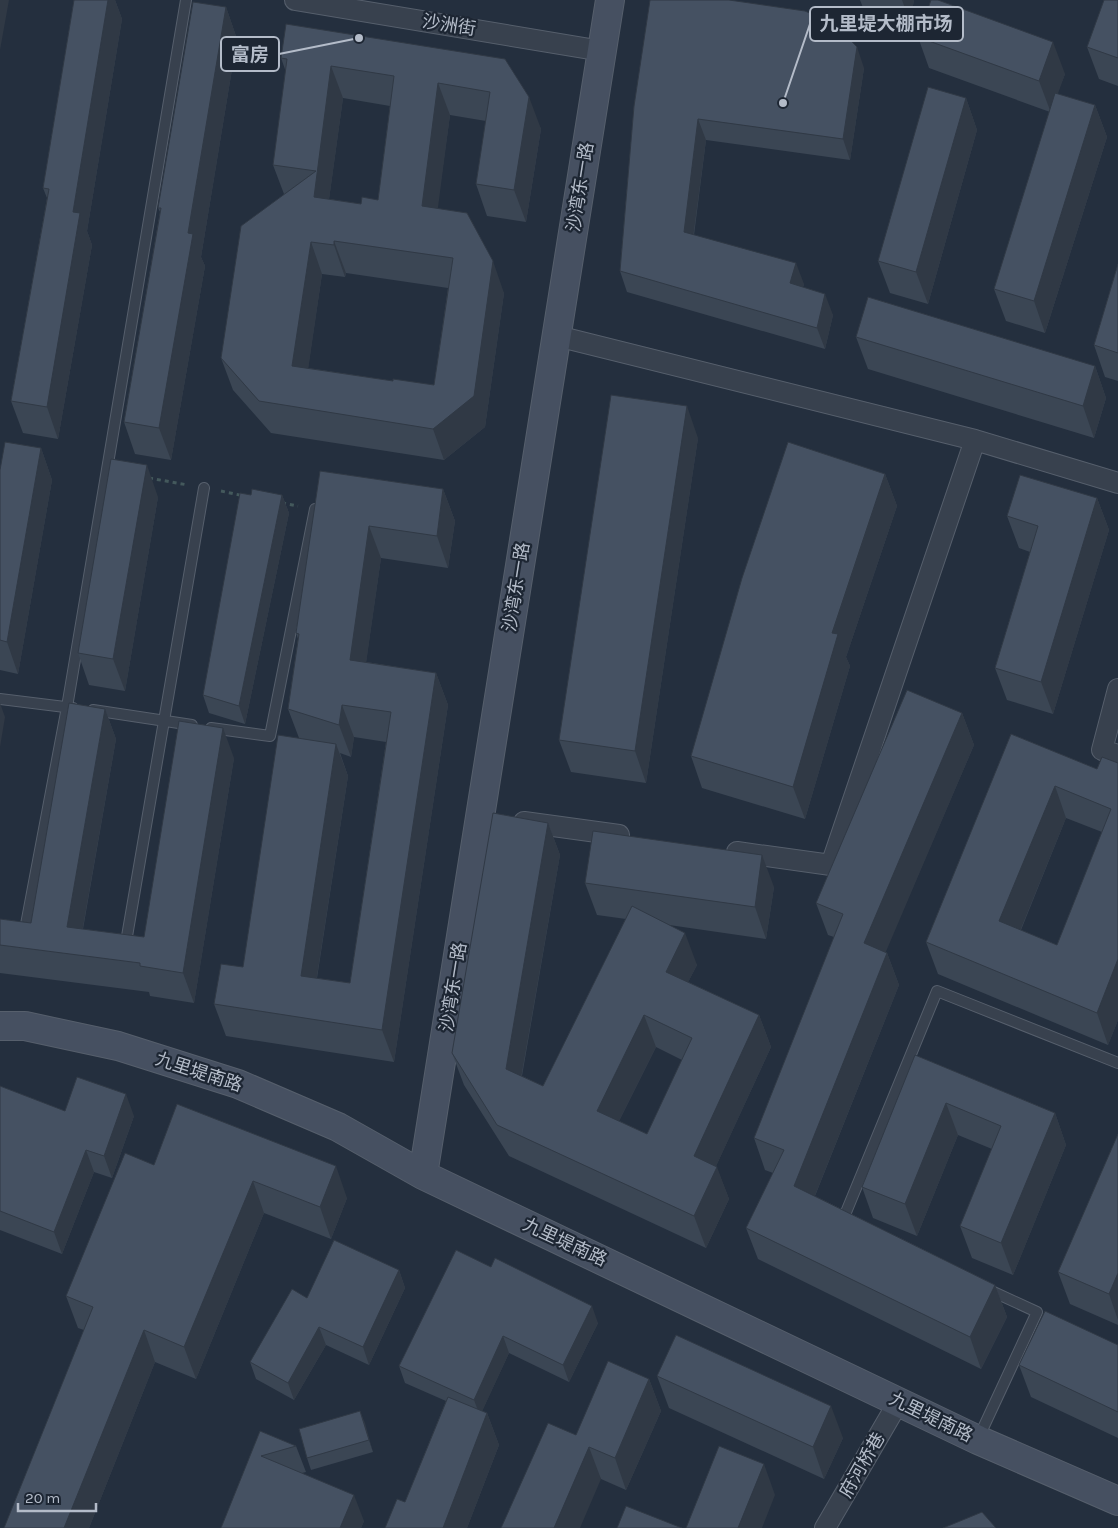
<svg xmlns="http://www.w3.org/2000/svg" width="1118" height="1528" viewBox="0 0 1118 1528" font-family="Karla,'Noto Sans SC',sans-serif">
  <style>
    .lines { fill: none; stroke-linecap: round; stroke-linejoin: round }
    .lane-casing { stroke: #565f6c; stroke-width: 12 }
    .street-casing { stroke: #565f6c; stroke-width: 22 }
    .secondary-casing { stroke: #565f6c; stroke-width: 30 }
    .path { stroke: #44595c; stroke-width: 3; stroke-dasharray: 4 4; stroke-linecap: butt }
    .lane { stroke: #38414e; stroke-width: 10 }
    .street { stroke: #38414e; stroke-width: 20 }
    .secondary { stroke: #465061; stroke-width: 28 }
    .wall { fill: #3b4654; fill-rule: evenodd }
    .shaded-wall { fill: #303945 }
    .building { fill: #455162; stroke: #303945; fill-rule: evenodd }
    .labels { text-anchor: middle; stroke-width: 4.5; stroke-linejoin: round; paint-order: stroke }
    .street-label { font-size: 18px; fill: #b4bcc9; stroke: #1d2633 }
    .leader { fill: none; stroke: #b4bcc9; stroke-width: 2 }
    .callout-dot { fill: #b4bcc9; stroke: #1d2633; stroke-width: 2 }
    .callout { fill: #1d2633; stroke: #b4bcc9; stroke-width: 2 }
    .callout-label { font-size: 19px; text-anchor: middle; font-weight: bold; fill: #b4bcc9 }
  </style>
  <rect width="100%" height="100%" fill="#242f3e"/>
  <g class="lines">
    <g class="lane-casing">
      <path id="lane" d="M0,699l73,9
        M93,710l99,15
        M211,728l59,8 45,-227
        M24,935l43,-228 119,-707
        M125,948l79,-460
        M842,1222l95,-231 181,72
        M978,1439l59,-127 -50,-23"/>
    </g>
    <g class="street-casing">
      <path id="street" d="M295,0l307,51
        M557,336l418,104 143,43
        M1118,689l-16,61 16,5
        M524,822l95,13
        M737,852l94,13 144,-425
        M825,1528l74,-127"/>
    </g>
    <g class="secondary-casing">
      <path id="secondary" d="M0,1026h25l93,20 120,38 100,43 85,48 555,265 140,61
        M423,1175l187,-1175"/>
    </g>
    <path class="path" d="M149,478l39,7
      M221,491l23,5
      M282,503l16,3"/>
    <use href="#lane" class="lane"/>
    <use href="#street" class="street"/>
    <use href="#secondary" class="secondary"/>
  </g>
  <path class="wall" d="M74,0h41l7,19 -35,212 5,14 -34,194 -35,-6 -12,-32 36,-203 -4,-10z
    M860,0h54l-4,22 -44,-7z
    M1118,0v86l-19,-7 -12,-32z
    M226,7l11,32 -36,218 4,9 -34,194 -36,-6 -11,-32 36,-210 -2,-4z
    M918,37l147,37 -8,20 38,11 12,32 -62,196 -39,-12 -12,-32 56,-177 -121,-44z
    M281,58l224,1 36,70 -15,93 -39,-6 -11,-32 10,-63 -36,-6 -13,94 67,84 -19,134 -41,33 -173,-27 -38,-43 -12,-32 63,-164 -11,-29 13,-93zM343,98l47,8 -12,94 -17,4 -32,-5zM346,273l102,15 -14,97 -41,-4 -85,-13 14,-94 23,3z
    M864,68l-14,92 -144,-20 -12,95 110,49 -1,3 30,28 -8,34 -198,-57 -7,-21 14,-165z
    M966,98l11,32 -49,174 -38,-11 -12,-32z
    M1118,264v117l-13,-4 -11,-32z
    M856,337l239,29 11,32 -12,40 -226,-69z
    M698,438l-52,345 -75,-11 -12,-32z
    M41,448l11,32 -34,194 -18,-4v-200z
    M320,471l123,18 12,32 -7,47 -67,-10 -15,104 70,11 12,32 -54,357 -168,-26 -12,-32 29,-37 56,-229 -11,-29 10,-70 -2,-6zM354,737l32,5 -36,241 -33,-5 31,-202 -8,-23 11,4z
    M885,474l12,32 -51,151 4,9 -45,153 -103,-31 -11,-32z
    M282,495l7,18 -44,211 -36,-11 -6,-18z
    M158,497l-33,194 -36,-6 -11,-32z
    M1097,498l12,32 -56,184 -46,-14 -12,-32 35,-116 -11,-4 -12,-32z
    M105,709l11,30 -33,190 61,8 90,-179 -40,245 -44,-7 -1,-4 -149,-19v-54l31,4z
    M962,713l12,32 -89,207 2,1 12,32 -84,211 180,89 12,32 -26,52 -223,-110 -12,-31 27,-55 -8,-3 -11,-32 80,-201 -6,-2 -12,-32z
    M1011,734l86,35 21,-6v257l-10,25 -170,-71 -12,-32zM1066,818l36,14 -45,113 -36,-15z
    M548,823l12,32 -38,221 21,10 83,-167 -29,-4 -12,-32 189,4 -8,52 -97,-14 28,40 -9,17 71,33 12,32 -55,119 13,33 -23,49 -197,-92 -45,-71 -12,-32zM656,1047l26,13 -35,74 -28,-13z
    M915,1055l140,58 11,32 -53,130 -41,-17 -12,-32 32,-77 -34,-14 -41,101 -44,-18 -11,-31z
    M0,1086l65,25 69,5 -22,62 -18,-6 -32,82 -62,-24z
    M177,1104l170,94 -16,41 -67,-26 -68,166 -41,-17 -66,166h-85l80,-198 -6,-2 -12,-32 88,-131z
    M1118,1134v191l-48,-21 -12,-32z
    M456,1250l142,73 -29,59 -60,-29 -27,58 5,2 12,32 -32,83h-82l20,-26 41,-101 -41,-18 -6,-17z
    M399,1270l6,18 -36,77 -43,-20 -32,55 -38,-21 -6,-17 57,-64z
    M1118,1345v93l-87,-41 -12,-32z
    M657,1376l186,62 -19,41 -155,-71z
    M649,1379l12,32 -35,79 -25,-11 -25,-44z
    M360,1411l13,41 -62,18 -4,-12z
    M260,1431l36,15 10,26 -4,1 62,48 -3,7h-140z"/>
  <path class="shaded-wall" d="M0,0h9l-9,50z
    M108,0h7l7,19 -35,212 5,14 -34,194 -11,-32 26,-195z
    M902,0h12l-4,22z
    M226,7l11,32 -36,218 4,9 -34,194 -12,-32 29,-195z
    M1053,42l12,32 -14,39 -12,-32z
    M857,47l7,21 -14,92 -7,-21z
    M331,66l12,32 -18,131 -11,-32z
    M438,83l12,32 -16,123 -12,-32z
    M529,97l12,32 -15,93 -12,-32z
    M966,98l11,32 -49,174 -12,-32z
    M1095,105l12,32 -62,196 -11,-32z
    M698,119l8,21 -15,113 -7,-21z
    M334,241l12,32 -1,4 -11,-32z
    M311,242l11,32 -18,124 -12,-32z
    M493,261l11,32 -19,134 -41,33 -11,-31z
    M796,263l8,21 -6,20 -8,-21z
    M825,294l8,21 -8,34 -8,-21z
    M1095,366l11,32 -12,40 -11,-32z
    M687,406l11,32 -52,345 -11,-32z
    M41,448l11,32 -34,194 -11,-32z
    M147,465l11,32 -33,194 -12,-32z
    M885,474l12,32 -51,151 4,9 -45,153 -12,-32 39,-154z
    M443,489l12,32 -7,47 -11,-32z
    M282,495l7,18 -44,211 -6,-18z
    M1097,498l12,32 -56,184 -12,-32z
    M369,526l12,32 -19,134 -12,-32z
    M436,673l12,32 -54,357 -12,-32z
    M0,703l5,14 -5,30z
    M342,705l12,32 -3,20 -12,-32z
    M105,709l11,30 -38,216 -11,-28z
    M962,713l12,32 -98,230 -12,-32z
    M223,728l11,30 -40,245 -11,-30z
    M336,744l12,32 -36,232 -11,-32z
    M1055,786l11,32 -55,135 -12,-32z
    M548,823l12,32 -43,246 -11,-32z
    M762,855l12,32 -8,52 -11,-32z
    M685,933l12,32 -20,39 -11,-32z
    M887,953l12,32 -93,233 -12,-32z
    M1118,959v61l-10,25 -11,-32z
    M644,1015l12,32 -48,96 -11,-32z
    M759,1015l12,32 -65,141 -12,-32z
    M126,1094l8,22 -22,62 -8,-22z
    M946,1103l12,32 -41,101 -12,-32z
    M1055,1113l11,32 -53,130 -12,-32z
    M86,1150l8,22 -32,82 -8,-22z
    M336,1166l11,32 -16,41 -11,-32z
    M717,1167l12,32 -23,49 -12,-32z
    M253,1181l11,32 -68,166 -12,-32z
    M399,1270l6,18 -36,77 -6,-18z
    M1118,1273v47l-9,-26z
    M995,1285l12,32 -26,52 -11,-32z
    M592,1306l6,17 -29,59 -6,-17z
    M319,1327l7,18 -32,55 -6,-17z
    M144,1330l11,32 -66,166h-25z
    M503,1336l6,17 -29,63 -6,-16z
    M649,1379l12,32 -35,79 -11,-32z
    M831,1406l12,32 -19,41 -11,-32z
    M360,1411l5,12 8,29 -4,-12z
    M487,1413l12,32 -32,83h-24z
    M589,1447l12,32 -21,49h-26z
    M764,1464l11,31 -13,33h-24z
    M354,1495l10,26 -3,7h-21z"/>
  <path class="building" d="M74,0h34l-35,212 7,1 -33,194 -36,-6 38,-212 -6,-1z
    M650,0h79l76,11 30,13 22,23 -14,92 -145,-20 -14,113 112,31 -6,20 35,11 -8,34 -197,-57 14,-165z
    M931,0h7l115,42 -14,39 -121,-44z
    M1104,0h14v58l-31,-11z
    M193,2l33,5 -38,226 5,1 -34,194 -35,-6 37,-214h-3z
    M286,24l219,35 24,38 -15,93 -38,-6 14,-92 -52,-9 -16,123 45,7 26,48 -19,135 -41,33 -174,-28 -38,-43 20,-132 75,-55 -43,-6 14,-106 -6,-1zM331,66l63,10 -16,124 -16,-3 -1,7 -47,-7zM334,241l119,17 -19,127 -41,-6v2l-101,-15 19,-124 23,3z
    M928,87l38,11 -50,174 -38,-11z
    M1055,93l40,12 -61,196 -40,-12z
    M1118,264v89l-24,-8z
    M868,297l227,69 -12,40 -227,-69z
    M611,395l76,11 -52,345 -76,-11z
    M5,442l36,6 -34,194 -7,-2v-170z
    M788,442l97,32 -53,159 6,1 -45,153 -102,-31 51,-178z
    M111,459l36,6 -34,194 -35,-6z
    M320,471l123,18 -6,47 -68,-10 -19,134 86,13 -54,357 -168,-26 7,-40 22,3 35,-232 58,9 -35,232 49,7 41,-271 -49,-7 -3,20 -51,-16 11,-75 -3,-1z
    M1020,475l77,23 -56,184 -46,-14 43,-142 -31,-10z
    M252,489l30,6 -43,211 -36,-11 37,-202 11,2z
    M907,690l55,23 -98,230 23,10 -93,233 201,99 -25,52 -224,-109 38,-78 -30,-12 89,-224 -27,-11z
    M69,703l36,6 -38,218 77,10 35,-216 44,7 -40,245 -43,-7v-3l-140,-18v-26l31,4z
    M1011,734l86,35 5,-12 16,6v196l-21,54 -171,-71zM1055,786l56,23 -54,136 -58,-24z
    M493,813l55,10 -42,246 37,17 89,-180 53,27 -19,39 93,43 -65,141 23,11 -23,49 -197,-91 -45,-72zM644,1015l48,23 -45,96 -50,-23z
    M593,831l169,24 -7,52 -170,-24z
    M915,1055l140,58 -54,130 -41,-17 41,-100 -55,-23 -41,101 -43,-17z
    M77,1077l49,17 -22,62 -18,-6 -32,82 -54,-21v-125l65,25z
    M177,1104l159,62 -16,41 -67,-26 -69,166 -40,-17 -80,198h-60l89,-221 -27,-11 59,-143 29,12z
    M1118,1134v139l-9,21 -51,-22z
    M334,1240l65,30 -36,77 -44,-20 -31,56 -38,-21 42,-73 15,9z
    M456,1250l35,17 4,-9 97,48 -29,59 -60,-29 -29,64 -75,-34z
    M1045,1311l73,34v67l-99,-47z
    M676,1335l155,71 -18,41 -156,-71z
    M608,1361l41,18 -34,79 -26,-11 -35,81h-53l47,-105 28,12z
    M448,1397l39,16 -44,115h-58l12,-29 8,3z
    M360,1411l9,29 -62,18 -8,-29z
    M260,1431l36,15 -35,10 93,39 -14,33h-119z
    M719,1446l45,18 -26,64h-52z
    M626,1506l56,22h-65z
    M982,1512l14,16h-53z"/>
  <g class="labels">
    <g class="street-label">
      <text transform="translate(449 25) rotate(9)" y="6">沙洲街</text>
      <text transform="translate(580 187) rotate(-81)" y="6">沙湾东一路</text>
      <text transform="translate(516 587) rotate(-81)" y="6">沙湾东一路</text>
      <text transform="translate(453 987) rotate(-81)" y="6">沙湾东一路</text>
      <text transform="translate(199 1072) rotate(18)" y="6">九里堤南路</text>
      <text transform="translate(565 1242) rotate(25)" y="6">九里堤南路</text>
      <text transform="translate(931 1417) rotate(26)" y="6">九里堤南路</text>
      <text transform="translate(862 1465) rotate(-60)" y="6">府河桥巷</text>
    </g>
  </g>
  <path class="leader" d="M783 103L810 24M359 38L279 54"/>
  <g class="callout-dot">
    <circle cx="783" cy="103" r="5"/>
    <circle cx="359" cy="38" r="5"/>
  </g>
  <g class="callout">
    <rect x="810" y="7" width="153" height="34" rx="5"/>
    <rect x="221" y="37" width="58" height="34" rx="5"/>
  </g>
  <g class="callout-label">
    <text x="886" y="30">九里堤大棚市场</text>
    <text x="250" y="61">富房</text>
  </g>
  <path d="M18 1503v8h78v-8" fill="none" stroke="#b4bcc9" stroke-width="2.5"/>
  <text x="25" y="1503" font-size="15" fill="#b4bcc9" stroke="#1d2633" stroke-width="4" paint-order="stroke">20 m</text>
</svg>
